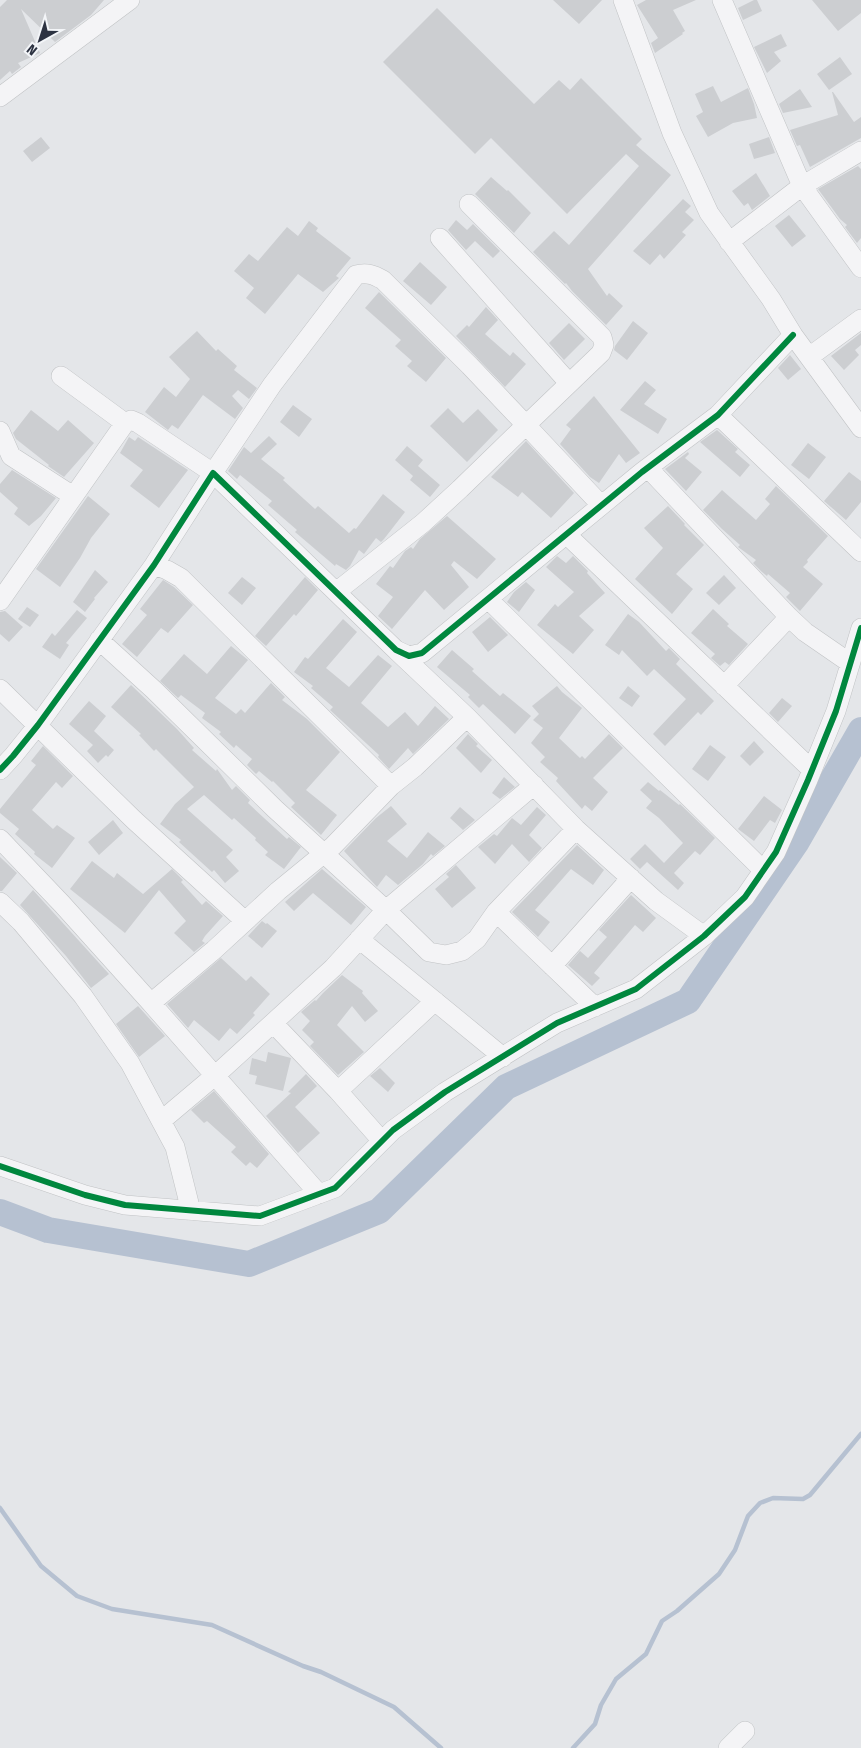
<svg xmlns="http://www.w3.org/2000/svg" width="861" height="1748" viewBox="0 0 861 1748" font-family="'Fira Sans Condensed',sans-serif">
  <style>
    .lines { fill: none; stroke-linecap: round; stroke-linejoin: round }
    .stream { stroke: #b6c1d1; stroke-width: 4.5 }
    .river { stroke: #b6c1d1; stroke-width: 26 }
    .building { fill: #ccced1 }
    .minor-casing { stroke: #c1c3c5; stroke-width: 20 }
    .minor { stroke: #f4f4f6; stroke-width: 19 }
    .cycleway-casing { stroke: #f3f5f8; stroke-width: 9 }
    .cycleway { stroke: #00873e; stroke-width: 6 }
  </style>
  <rect width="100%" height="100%" fill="#e4e6e9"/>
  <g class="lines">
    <path class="stream" d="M0,1508l41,58 36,30 35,13 100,16 91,41 18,6 73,35 47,41
      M573,1748l22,-24 6,-19 15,-26 30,-25 16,-33 15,-10 42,-37 16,-24 13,-34 12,-13 13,-5 30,1 7,-4 51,-61"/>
    <path class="river" d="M0,1212l48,18 201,34 130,-53 127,-124 182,-86 108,-158 65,-113"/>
  </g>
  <path class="building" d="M7,0h97l-13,15 -36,27 -34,-33 19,44 -22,10 3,4 -9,7 -2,-3 -10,9v-73z
    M553,0h49l-23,24z
    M646,0h50l-23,10 12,21 -3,2 1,1 -28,19 -4,-10 7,-5 -21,-33z
    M754,0h3l5,11 -19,9 -5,-12z
    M812,0h49v13l-23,18z
    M437,8l97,96 25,-24 11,10 11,-12 61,61 -6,6 35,30 -83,94 19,27 2,-3 14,13 -17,19 -34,-34 -6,-8 -1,1 -32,-32 21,-21 15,14 70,-79 -13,-12 -59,60 -76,-76 -16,16 -92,-92z
    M781,34l6,12 -13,6 7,9 -14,12 -13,-26z
    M840,57l12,17 -23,16 -12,-16z
    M713,86l8,16 27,-14 6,16 3,14 -24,5 -25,14 -12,-21 7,-4 -8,-18z
    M800,89l12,18 -29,6 -4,-9z
    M832,92h1l21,30 7,-5v21l-51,29 -10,-22 -3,1 -7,-16 48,-15z
    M41,137l9,11 -18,14 -9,-11z
    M769,137l6,16 -21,6 -5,-15z
    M858,166l3,3v69l-4,5 -12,-16 2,-2 -7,-6 -22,-30z
    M756,173l14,23 -18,14 -4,-7 -4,3 -12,-15z
    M491,177l16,14 1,-1 23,23 -17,20 -39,-39z
    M683,199l8,7 -6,6 9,8 -12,12 4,3 -22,24 -4,-5 -10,11 -17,-14z
    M789,215l17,21 -14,11 -17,-21z
    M456,220l11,10 6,-6 27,27 -7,7 -18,-17 -9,9 -18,-20z
    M309,221l9,7 -2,3 35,27 -15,18 3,2 -16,14 -25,-18 -33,40 -19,-16 8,-10 -20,-17 15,-17 9,7 29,-34 11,9z
    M420,262l27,25 -16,18 -28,-24z
    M379,292l67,66 -20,24 -19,-16 5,-5 -17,-15 6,-6 -36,-32z
    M486,307l12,13 -13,14 25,22 3,-4 13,12 -21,23 -49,-51 11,-11 2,2z
    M633,321l15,12 -21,27 -13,-10 1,-4z
    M569,323l16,16 -21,21 -15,-17z
    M197,331l19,20 2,-2 19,17 -3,4 23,18 -8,11 -11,-9 -6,6 11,12 -8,11 -32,-24 -25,34 -6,-4 -4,5 -23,-18 19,-25 12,10 14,-18 -21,-22z
    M861,333v12l-6,5 4,5 -15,15 -13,-14z
    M790,355l11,14 -13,11 -10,-12z
    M645,381l11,9 -12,14 23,15 -9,15 -38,-24z
    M594,396l46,57 -14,10 -7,-9 -20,29 -9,-6 -30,-33 11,-15 -5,-4z
    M293,405l19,14 -13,18 -19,-15z
    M448,408l15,15 15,-14 20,21 -31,32 -37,-36z
    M31,410l27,21 10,-11 26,23 -30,34 -16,-11 1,-1 -33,-26 -3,-6z
    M717,430l21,19 -3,3 15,13 -10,12 -40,-35z
    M269,436l8,8 -16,15 24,19 -2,2 32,29 3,-3 31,27 5,-5 2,1 27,-35 22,18 -21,27 -3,3 -5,-4 -12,16 -5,-4 -9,16 -4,4 -10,-6 -1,2 -40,-34 2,-2 -29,-25 4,-4 -32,-26 -3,4 -9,-8 16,-24 7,6z
    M129,437l6,4 3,-4 50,33 -29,38 -29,-22 13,-16 -23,-17z
    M526,441l48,52 -23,25 -29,-26 -4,5 -27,-20z
    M808,443l18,14 -17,22 -18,-14z
    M407,446l16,14 -5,6 22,19 -10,12 -20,-17 3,-4 -18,-16z
    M688,452l1,2 -4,4 17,14 -16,19 -21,-22z
    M12,470l44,28 -15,18 -12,10 -15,-12 4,-6 -18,-16v-8z
    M849,472l12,9v21l-15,18 -22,-19z
    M776,486l52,50 -21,24 1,2 -5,5 20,17 -23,27 -14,-14 4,-4 -22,-19 -1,2 -5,-4 -9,-9 3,-3 -18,-13 2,-2 -18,-16 -19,-19 19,-20 34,30 14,-16 -5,-5z
    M88,496l22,18 -19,24 -11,20 -20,29 -24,-18z
    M668,506l17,18 -1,1 20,20 -28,29 17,15 -21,25 -37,-35 28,-31 -19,-20z
    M447,516l49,43 -19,20 -23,-18 -3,4 18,22 -25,23 -19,-20 -33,39 -14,-13 15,-19 -17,-13 14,-18 3,2 12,-17 6,-4 2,2 7,-10z
    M557,556l9,7 7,-7 15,15 -1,2 18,20 -26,23 15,14 -21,24 -36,-29 18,-21 3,3 16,-15 -28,-25z
    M95,570l13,12 -14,16 1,1 -10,13 -12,-10z
    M724,575l12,13 -17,17 -13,-12z
    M242,577l14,11 -14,17 -14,-12z
    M305,577l13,13 -22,26 -2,-2 -28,32 -11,-10z
    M163,580l11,7 19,18 -25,28 -7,-5 -24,29 -15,-13 25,-29 -7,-6z
    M526,582l9,8 -16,22 -12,-10 7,-10z
    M27,607l12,8 -9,12 -12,-8z
    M713,609l16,15 -2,2 21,18 -19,21 -4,-3 -5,4 -9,-8 4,-4 -24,-21z
    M77,610l10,8 -21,25 3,2 -9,14 -18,-12 10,-14 3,3z
    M5,611l18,16 -14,15 -9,-8v-22z
    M628,614l11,8 27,29 3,-3 11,11 -4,5 38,37 -13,14 -3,-3 -33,34 -12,-12 33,-35 -32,-30 -7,7 -25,-26 -3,5 -14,-10z
    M490,617l18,18 -20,17 -16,-20z
    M343,619l14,13 -31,36 23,19 29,-32 14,11 -31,37 27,24 17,-15 13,14 17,-20 14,13 -36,35 -5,-6 -19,21 -11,-12 1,-2 -49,-45 3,-3 -22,-19 2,-2 -19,-14 11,-15 3,2z
    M231,646l17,14 -33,38 21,16 5,-5 4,4 26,-30 14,14 -3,3 25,19 33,33 -34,38 31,25 -16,20 -30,-28 4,-4 -22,-22 -1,1 -13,-11 -3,3 -9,-9 5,-6 -16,-14 -2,3 -15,-14 2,-2 -19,-14 3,-5 -24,-18 -3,3 -18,-17 24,-27 23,20z
    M452,650l22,19 -2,2 28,25 3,-3 28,23 -16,18 -32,-30 -4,4 -11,-11 2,-2 -33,-28z
    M131,685l46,44 17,19 -2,2 24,21 1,-2 15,21 4,-4 14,14 -2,3 16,15 23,21 2,-2 12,10 -17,22 -19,-14 3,-3 -13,-12 1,-2 -22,-20 -2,2 -28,-25 -17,14 46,41 -7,7 13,14 -14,12 -11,-13 -2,2 -33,-30 2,-2 -21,-16 15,-20 19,-17 -38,-38 -2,2 -15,-16 2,-1 -30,-27z
    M557,686l5,6 20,16 -23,30 21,20 2,-2 3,3 24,-25 14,14 -30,30 15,14 -16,19 -7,-6 -3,4 -26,-28 2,-3 -18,-16 5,-5 -14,-14 12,-15 -10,-8 6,-6 -7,-8z
    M628,686l12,10 -8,11 -13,-9z
    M782,698l10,8 -14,16 -9,-9z
    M89,701l17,15 -12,15 20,19 -6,7 -2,-2 -8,8 -11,-12 6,-6 -24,-21z
    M468,734l10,10 -2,2 16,14 -11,13 -25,-25z
    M754,741l10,11 -14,14 -10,-10z
    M710,745l16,12 -18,24 -16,-12z
    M43,746l30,30 -11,12 -6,-6 -24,28 21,19 4,-4 18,13 -23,30 -18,-14 1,-2 -20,-18 4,-5 -19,-16v-4l36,-44 -5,-4z
    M504,777l11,10 -15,12 -8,-6z
    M648,782l11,9 1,-1 19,15 1,-1 35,34 -15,17 -5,-4 -21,22 10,10 -6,7 -31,-28 -7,7 -10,-10 15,-15 19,19 19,-20 -24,-25 -13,-10 6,-7 -12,-11z
    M764,796l18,14 -7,13 -5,-3 -16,21 -16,-12z
    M391,806l16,18 -20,17 20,17 21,-26 17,14 -12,10 -2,-2 -8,10 -25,21 -12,-10 -9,12 -33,-36 32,-33z
    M460,807l15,13 -12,10 -13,-12z
    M537,807l9,8 -17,20 13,13 -13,14 -17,-18 -17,20 -17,-17 16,-13 3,2 15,-18 9,7z
    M113,820l10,13 -24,22 -11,-13z
    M577,845l27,25 -11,15 -22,-16 -36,41 15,12 -12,15 -26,-25z
    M0,857l17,16 -15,18h-2z
    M92,861l22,17 3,-5 26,21 29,-25 11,11 -2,2 21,23 4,-4 17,15 -18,20 -3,5 3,2 -11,9 -20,-19 12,-12 -27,-31 -34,43 -55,-44z
    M456,865l20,23 -24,20 -17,-19 14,-12 -3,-3z
    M322,869l44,38 -15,18 -38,-32 -19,18 -9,-9z
    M33,890l76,84 -18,14 -25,-32 -46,-51z
    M631,895l25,23 -13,14 -8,-7 -41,48 6,5 -8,8 -24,-21 12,-14 8,7 19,-21 -8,-7z
    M262,921l4,3 1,-1 10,8 -15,17 -14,-12z
    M221,958l25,23 5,-5 19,18 -17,19 2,2 -18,19 -7,-6 -11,13 -25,-21 -6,8 -21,-24z
    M342,975l21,16 -1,2 16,18 -13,11 -13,-16 -15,19 27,27 -26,23 -28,-29 4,-4 -12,-12 8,-9 -9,-9 14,-12 1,1 7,-8z
    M138,1006l27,30 -26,21 -23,-33z
    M268,1052l23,6 -8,33 -28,-7 2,-8 -8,-2 3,-16 14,4z
    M380,1068l15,15 -7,9 -18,-16z
    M306,1074l11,12 -22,21 25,26 -22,20 -32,-37 25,-23 -3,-1z
    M214,1091l55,63 -12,14 -7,-6 -4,4 -15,-14 5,-5 -29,-26 -3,2 -13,-13z"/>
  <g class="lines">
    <g class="minor-casing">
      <path id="minor" d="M623,0l49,133 37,80 62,86 22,36 68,93
        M722,0l80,186 -73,56
        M0,97l130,-97
        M861,151l-59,35 59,82
        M469,204l133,133 2,8 -3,8 -75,72 75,80
        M440,238l129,145
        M809,357l52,-38
        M61,376l64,47
        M718,415l143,137
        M0,431l11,25 62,40
        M648,468l141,149 16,15 45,31
        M566,534l246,236
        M154,565l13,5 14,8 210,208
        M488,599l275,271
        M0,601l125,-178 6,-3 7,3 75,50 59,-88 84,-110c11,-3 18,0 27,5l87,86 56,59 -66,64 -37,34 -87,69
        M99,640l55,50 121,119 111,101 -53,58 -115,105 -57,48
        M397,651l70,66 109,112 80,72 48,35
        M724,686l65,-69
        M0,689l134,131 111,101
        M0,770l13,-14 25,-31 116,-160 59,-92 183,177 13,6 13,-3 220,-181 76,-57 75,-80
        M534,785l-148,125 43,42 17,3 16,-4 15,-12 19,-27 80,-83
        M0,839l62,65 89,99 63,-53 64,-59 55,-45 58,-60 24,-19 52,-50
        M0,902l21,20 62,74 47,67 45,84 16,64
        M496,912l99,95
        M359,939l144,118
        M552,966l79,-88
        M151,1003l168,191
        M273,1023l65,68 97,-90
        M338,1091l44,50
        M0,1166l85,29 40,10 135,11 75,-28 58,-58 52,-38 112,-69 79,-34 68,-53 41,-39 31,-45 32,-72 28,-69 25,-83
        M728,1748l17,-17"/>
    </g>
    <use href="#minor" class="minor"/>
    <g class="cycleway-casing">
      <path id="cycleway" d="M0,770l13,-14 25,-31 116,-160 59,-92 183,177 13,6 13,-3 220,-181 76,-57 75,-80
        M0,1166l85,29 40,10 135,11 75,-28 58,-58 52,-38 112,-69 79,-34 68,-53 41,-39 31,-45 32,-72 28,-69 25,-83"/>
    </g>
    <use href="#cycleway" class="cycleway"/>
  </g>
  <g transform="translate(40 40) rotate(219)" stroke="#f3f5f8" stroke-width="4" paint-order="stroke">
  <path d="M0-4L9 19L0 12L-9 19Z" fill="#2c3241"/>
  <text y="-8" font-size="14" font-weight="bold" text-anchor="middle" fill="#2c3241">N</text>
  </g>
</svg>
